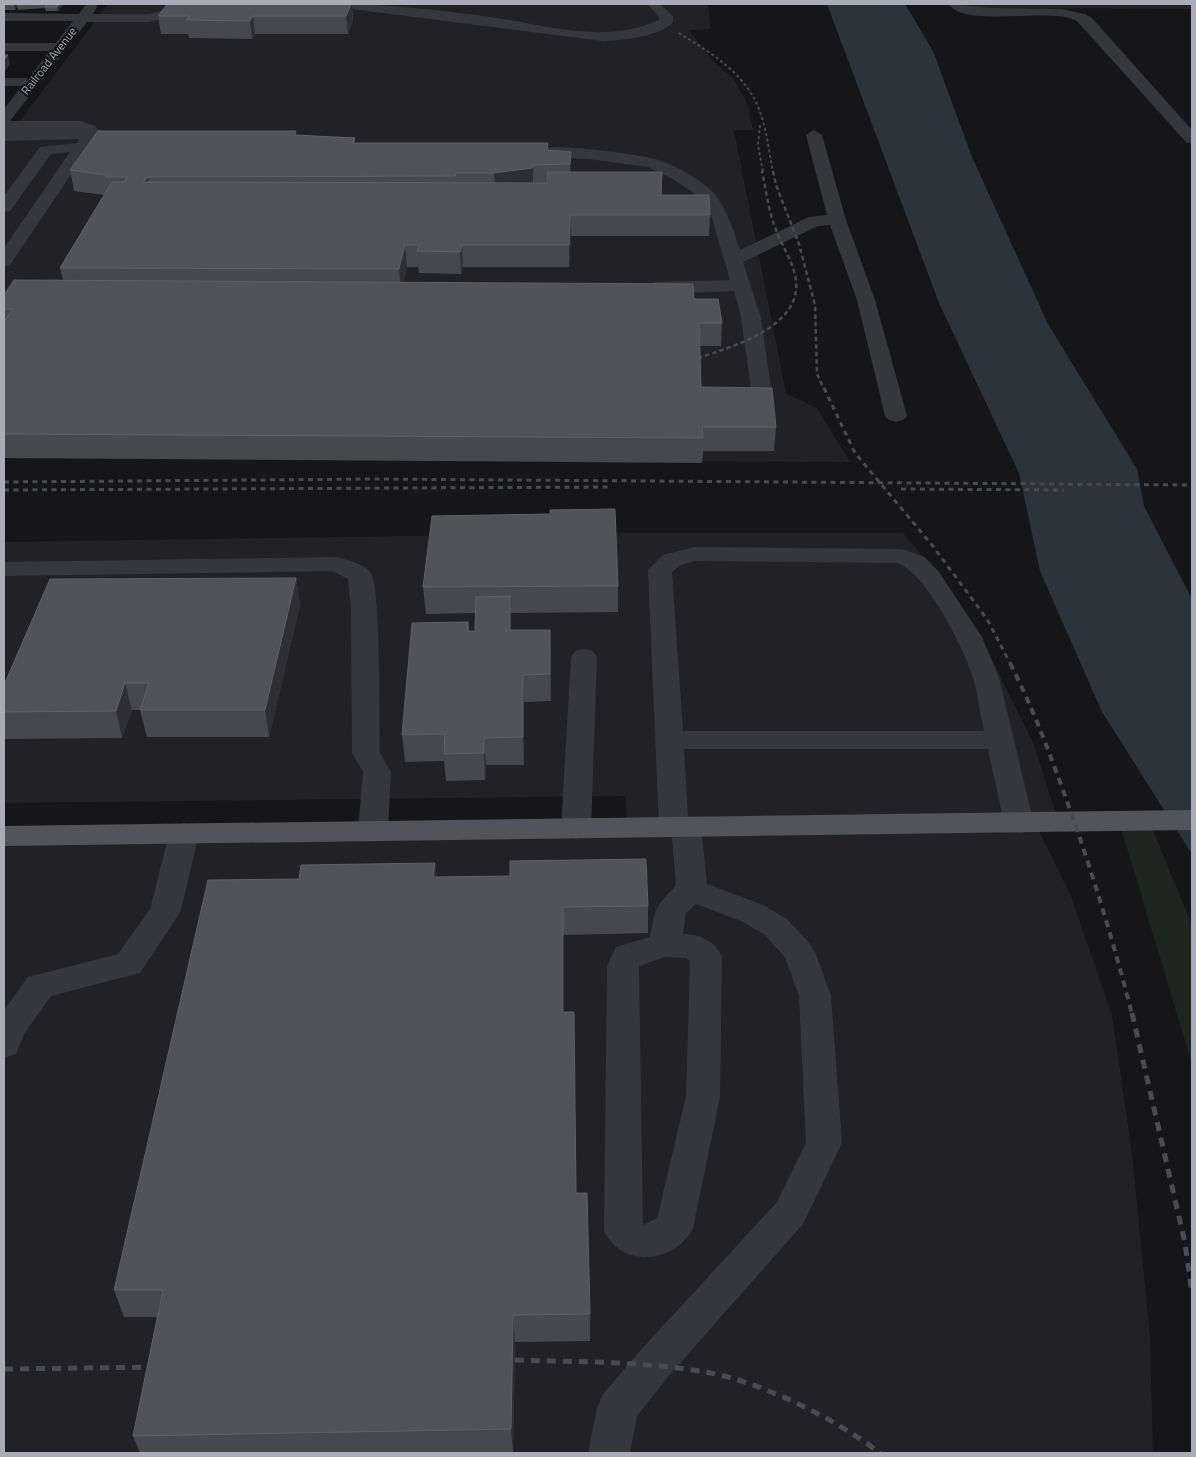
<svg xmlns="http://www.w3.org/2000/svg" width="1196" height="1457" viewBox="0 0 1196 1457" font-family="'Titillium Web',sans-serif">
  <style>
    .built { fill: #222125 }
    .green { fill: #1d261f }
    .water { fill: #2b343c }
    .lines { fill: none; stroke-linecap: round; stroke-linejoin: round }
    .minor { fill: #36373d; fill-rule: evenodd }
    .major { fill: #52545c; fill-rule: evenodd }
    .rail-far4 { stroke: #494b52; stroke-width: 2; stroke-dasharray: 3 2.5; stroke-linecap: butt }
    .rail-far3 { stroke: #494b52; stroke-width: 2.5; stroke-dasharray: 4.5 3; stroke-linecap: butt }
    .rail-far2 { stroke: #494b52; stroke-width: 3; stroke-dasharray: 5 4.5; stroke-linecap: butt }
    .rail-far1 { stroke: #494b52; stroke-width: 4; stroke-dasharray: 7 5.5; stroke-linecap: butt }
    .rail { stroke: #494b52; stroke-width: 5; stroke-dasharray: 9 7; stroke-linecap: butt }
    .wall { fill: #47484d }
    .shaded-wall { fill: #2f2f33 }
    .building { fill: #525259; stroke: #5f6068 }
    .labels { text-anchor: middle; stroke-width: 4; stroke-linejoin: round; paint-order: stroke }
    .far-street-label { font-size: 12px; fill: #a7acb8; stroke: #111013 }
  </style>
  <rect width="100%" height="100%" fill="#161518"/>
  <path class="built" d="M108,4h600l3,25 -22,1 25,32 19,16 15,27 5,25h-19l52,263 31,15 33,54 -846,-4v-316z
    M963,4h229v5l-226,-1z
    M619,533h284l39,46 39,58 53,108 21,67 -428,8 -2,-24 -621,7v-261z
    M1035,823l36,73 41,119 20,138 18,183 3,117h-1149v-617z"/>
  <path class="green" d="M1119,821h30l43,104v139z"/>
  <path class="water" d="M827,4h78l28,47 39,106 76,167 89,145 7,37 48,93v255l-90,-142 -62,-141 -21,-98 -80,-170z"/>
  <g class="lines">
    <path class="minor" d="M86,4h10l1,3 -4,7h56l24,-6 21,-1 7,4 -7,4 -21,1 -24,6h-62l-77,99h70l15,5 3,4 40,9 2,3 -8,5 -37,-8 -85,126 -6,1v-18l66,-96 -19,2 -41,57 -6,1v-16l36,-49 37,-4 2,-4 -75,2v-10h50h-50v-22l18,-23h-18v-8h25l20,-27h-45v-8h52l17,-22h-69v-8l75,1z
      M338,4c51,0 101,6 152,13 57,8 115,28 169,3v-3l-12,-13h13l13,12v6c-13,15 -51,18 -70,19l-259,-33z
      M949,4l44,4 68,1 24,5 7,4 100,112v14l-6,-2 -109,-121c-26,-15 -113,8 -128,-17z
      M814,130l8,5 24,85 29,80 32,116 -4,4 -7,2 -7,-2 -4,-4 -28,-116 -27,-75 -12,1 -75,36 18,56 10,70 -3,4 -7,2 -7,-2 -3,-4 -10,-70 -7,-27 -79,3 -7,-2 -2,-4 2,-4 7,-2 75,-2 -18,-62 -12,-21 -29,-19 -23,-11 -59,-8 -54,-2 -8,-5c8,-12 111,2 128,7 16,4 46,21 57,32 15,16 21,39 28,59l69,-33 18,-2 -21,-80z
      M695,547l207,2 23,8 14,15 43,65 17,41 35,145 -5,7 -10,3 -10,-3 -5,-7 -16,-74h-304l4,68 8,3 5,7 6,57 56,21 24,14 23,25 5,8 16,44 11,147 -39,81 -136,154 -30,38 -7,37h-42l9,-45 6,-14 36,-42 138,-150 29,-59 -7,-147 -14,-39 -20,-22 -24,-14 -45,-17 -10,9 -3,21c17,0 30,6 39,22l-2,141 -27,131c-17,35 -71,41 -89,3l3,-265 9,-19 34,-10c5,-28 5,-31 26,-51l-4,-49 -8,-3 -5,-7 -11,-257 15,-15zM695,561l203,2c29,12 66,85 75,115 5,17 7,36 11,53h-301l-11,-159 9,-7zM665,957l21,1 4,3 -4,136 -29,121 -14,7 -4,-259z
      M336,557c10,2 29,7 35,16 10,15 8,152 9,180l11,19 -3,59 -5,7 -10,3 -10,-3 -5,-7 5,-59 -11,-19 -1,-144 -3,-30 -16,-8 -328,5v-14z
      M584,649l9,2 4,6 -6,172 -5,7 -10,3 -10,-3 -5,-7 10,-172 4,-6z
      M184,823l10,3 5,7 -18,78 -41,62 -89,23 -27,38 -8,20 -12,4v-48l24,-33 90,-23 32,-45 19,-76 5,-7z"/>
    <path class="major" d="M1192,810v20l-1188,16v-20z"/>
    <path class="rail-far4" d="M679,33c32,20 68,41 81,79 7,19 9,40 13,60
      M760,125l-2,20 5,27"/>
    <path class="rail-far3" d="M773,171l3,14 23,59 16,61 2,69 7,15
      M698,358c34,-11 103,-31 98,-77 -2,-19 -15,-36 -21,-54 -7,-18 -9,-38 -13,-56"/>
    <path class="rail-far2" d="M824,388l31,65 77,92 55,74 24,46
      M4,482l370,-3 818,6
      M901,489l163,1
      M4,490l607,-3"/>
    <path class="rail-far1" d="M1010,663c20,39 35,78 50,119 28,76 52,154 72,232"/>
    <path class="rail" d="M1132,1013l53,230 7,50
      M515,1360c63,2 128,1 190,12 55,9 131,47 175,81
      M4,1369l158,-2"/>
  </g>
  <path class="wall" d="M4,4h60l-6,7h-12l-1,-3 -27,2 -1,-3 -2,3h-11z
    M352,4l1,16 -5,14h-93l-3,5 -63,-1 -1,-4h-27l-3,-18z
    M297,135l58,3v5l216,9v20l90,23 49,20 -1,21h-138l-2,31h-106l-2,7 -42,-1 -1,-6h-11l-4,15 291,17 28,24 -1,23h-21l1,41 75,40 -2,24h-71l-1,12 -698,-5v-163l59,-15 -3,-12 44,-73 -30,-4 -4,-21z
    M296,578l4,27 -31,132h-122l-7,-27h-8l-10,28 -118,1v-54z
    M618,586v26l-107,1v17h39l1,71 -27,1v63h-38l-1,15 -39,1 -2,-20 -39,1 -3,-27 66,-113 1,9h6v-18l-49,1 -3,-27z
    M435,863l1,14 212,29v27l-85,2v77l13,181 14,121v27l-75,1 -2,111h-373l-7,-17 24,-119h-33l-10,-27 185,-411z"/>
  <path class="shaded-wall" d="M15,4h6l-4,1v2l-2,3 -1,-5z
    M60,4h4l-6,7 -1,-4z
    M351,4h1l1,16 -5,14 -2,-18z
    M253,16l2,18 -3,5 -2,-18z
    M8,55l2,9 -6,8v-12z
    M571,152v20l-1,13v-21z
    M533,165v20l-38,9 -1,-21z
    M148,177l3,21 -8,-16z
    M570,215l1,21 -2,31v-22z
    M405,245l2,22 -6,24 -2,-22z
    M462,245l1,22 -2,7 -1,-22z
    M296,578l4,27 -31,132 -4,-27z
    M510,596l1,26v35l-1,-27z
    M523,675l1,27v63l-1,-28z
    M125,683l7,27 -10,28 -6,-27z
    M484,738l2,27 -1,15 -1,-27z
    M435,863l2,28 -4,-14z
    M513,1315l2,27 -2,111 -2,-24z"/>
  <path class="building" d="M4,4h11l-1,1h-10z
    M18,4h26l-27,1z
    M47,4h13l-3,3h-12z
    M167,4h184l-5,12h-93l-3,5 -64,-1 4,-4h-32z
    M4,55h4l-4,5z
    M98,131h198l-1,4 60,3 -3,5h196l-1,7 24,2 -1,12 -37,1 -1,3 -38,5h-38l-1,3 -307,1 -5,5 404,1 1,-11h114l-1,23h48l1,20h-140l-1,30h-107l-2,7 -43,-1 2,-6h-14l-6,24 -339,-1 52,-86h12l3,-5h-22l1,-2 -36,-5z
    M14,280l679,4 1,15h24l4,24h-23l2,64 71,1 4,39h-74l1,11 -699,-4v-112l8,-13h-8v-14z
    M615,509l3,77 -195,1 9,-71 118,-2v-4z
    M296,578l-31,132h-125l9,-27h-24l-9,28 -112,1v-27l46,-106z
    M510,596v34h40v44l-27,1v62l-39,1v15l-40,1 1,-20 -43,1 10,-112 56,-1v9h7l1,-34z
    M646,859l2,47 -85,1v105h11l2,181h11l3,121 -77,1 -2,114 -378,7 30,-146h-49l94,-410 91,-1 2,-14 134,-2 -2,14 77,-1v-15z"/>
  <g class="labels">
    <g class="far-street-label">
      <text transform="translate(49 61) rotate(-52)" y="4">Railroad Avenue</text>
    </g>
  </g>
  <rect width="1196" height="1457" fill="none" stroke="#a7acb8" stroke-width="10"/>
</svg>
